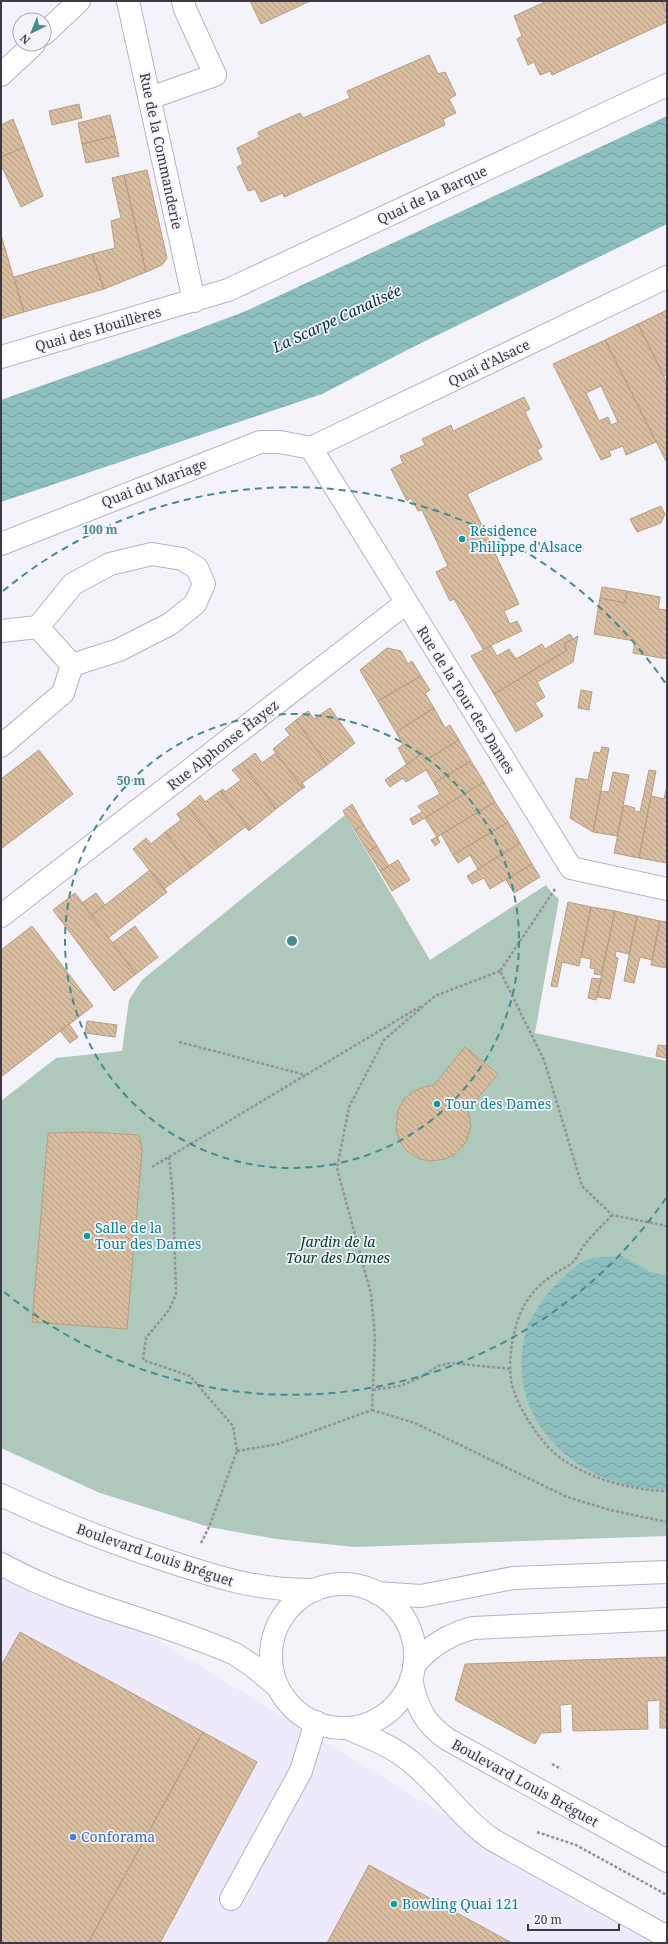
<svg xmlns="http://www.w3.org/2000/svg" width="668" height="1944" viewBox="0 0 668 1944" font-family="'Noto Serif',serif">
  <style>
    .built { fill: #eee9fb }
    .green { fill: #aec8bb }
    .water { fill: url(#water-waves) }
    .building { fill: url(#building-back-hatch); stroke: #b69d81; fill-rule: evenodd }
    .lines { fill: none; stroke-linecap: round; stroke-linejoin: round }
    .minor-casing { stroke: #b8afd1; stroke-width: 24 }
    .major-casing { stroke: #b8afd1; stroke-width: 24 }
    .path { stroke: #94919c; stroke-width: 2.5; stroke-dasharray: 3 2; stroke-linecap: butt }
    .minor { stroke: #fff; stroke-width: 22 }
    .major { stroke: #fff; stroke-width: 22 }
    .ring { fill: none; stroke: #448c8d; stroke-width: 2; stroke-dasharray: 7 5 }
    .culture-dot { fill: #0f9aa8; stroke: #f5f3fa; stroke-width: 1.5 }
    .shop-dot { fill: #3f7fe0; stroke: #f5f3fa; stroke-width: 1.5 }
    .labels { text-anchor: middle; stroke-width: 3.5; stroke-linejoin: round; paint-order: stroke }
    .street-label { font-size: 14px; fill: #3c3846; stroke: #f5f3fa }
    .culture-label { font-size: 14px; fill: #0d838f; stroke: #f5f3fa; text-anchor: start }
    .park-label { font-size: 14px; font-style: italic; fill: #013b28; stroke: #f5f3fa }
    .shop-label { font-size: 14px; fill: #366cbe; stroke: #f5f3fa; text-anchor: start }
    .water-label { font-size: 15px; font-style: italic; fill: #003334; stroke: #f5f3fa }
    .centre { fill: #448c8d; stroke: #f5f3fa; stroke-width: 2 }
    .ring-label { font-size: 12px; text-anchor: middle; font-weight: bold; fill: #448c8d; stroke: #f5f3fa; stroke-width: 3.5; stroke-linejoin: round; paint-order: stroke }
  </style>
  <defs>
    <pattern id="water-waves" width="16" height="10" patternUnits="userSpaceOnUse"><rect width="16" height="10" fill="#8dbfbf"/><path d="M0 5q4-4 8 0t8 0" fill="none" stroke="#749c9d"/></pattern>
    <pattern id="building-back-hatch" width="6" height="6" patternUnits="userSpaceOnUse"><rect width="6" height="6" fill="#d9bd9e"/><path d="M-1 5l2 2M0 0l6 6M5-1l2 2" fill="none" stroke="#b19b83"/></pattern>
  </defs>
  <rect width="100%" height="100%" fill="#f5f3fa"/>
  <path class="built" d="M1,1546l202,122 452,275h-654z"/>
  <path class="green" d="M345,815l85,145 116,-75 6,8 7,6 -24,134 132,28v475l-312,11 -79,-8 -67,-12 -109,-34 -99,-45v-303c1,-15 0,-29 0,-44l55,-43 66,-7 7,-51 13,-20z"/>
  <path class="water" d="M667,116v108l-252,122 -93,48 -321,108v-102l144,-51 101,-38z
    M622,1256l28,16 17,4v213c-88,2 -167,-69 -140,-162 2,-7 8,-14 12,-21 8,-14 33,-40 47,-46 10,-4 26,-3 36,-4z"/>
  <path class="building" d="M250,1h60l-49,23z
    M547,1h114l6,12v9l-115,53 -2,-4 -10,4 -6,-13 -6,3 -11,-26 5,-3 -8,-20z
    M661,1h6v12z
    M429,55l9,19 7,-2 11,23 -7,4 7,14 -13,6 2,6 -161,72 -1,-4 -22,9 -6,-13 -7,2 -11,-24 6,-3 -6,-16 23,-11 -2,-5 42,-19 3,5 47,-20 -3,-7z
    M79,104l3,14 -30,7 -3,-14z
    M110,115l5,21 -33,8 -4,-21z
    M13,119l11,28 -23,10v-32z
    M115,136l4,20 -33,7 -4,-19z
    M24,147l19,49 -22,11 -20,-42v-8z
    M147,170l20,88 -5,7 -16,7 -22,-97z
    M124,175l22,97 -42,17 -12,-35 23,-6 -4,-27 10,-3 -9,-40z
    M1,235l23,77 -23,7z
    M92,254l12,35 -80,23 -10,-35z
    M667,310v65l-3,1 -26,-52z
    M638,324l29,59v80l-62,-123z
    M605,340l51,102 -30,13 -3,-9 -14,5 2,5 -10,4 -48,-96zM601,386l17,36 -7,3 -3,-8 -9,4 -13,-28z
    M524,397l6,12 -5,3 17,35 -5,3 5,9 -75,35 52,110 -15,7 6,13 7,-3 5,10 -39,18 -29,-50 -4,2 -14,-29 12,-6 -26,-56 -4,1 -7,-13 -4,3 -16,-32 12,-6 -3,-7 25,-11 -3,-6 29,-14 2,6z
    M661,506l4,8 -4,9 -24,9 -7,-13z
    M602,587l25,4 -2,12 -25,-5z
    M627,591l33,6 -2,12 9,1v49l-34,-6 2,-12 -41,-7 6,-36 25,5z
    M570,634l3,5 -9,5 3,6 -73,44 -23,-38 20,-10 6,10 12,-7 7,10 26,-15 3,5z
    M578,636l-5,26 -36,20 8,15 -10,6 8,13 -27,16 -22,-38 73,-44 -3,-6z
    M387,648l14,3 7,13 4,-3 9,15 -43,25 -18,-31z
    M421,676l9,14 -5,3 9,15 -38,24 -18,-31z
    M581,690l11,2 -3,18 -11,-2z
    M330,708l25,35 -28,22 -31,-45 12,-9 6,8z
    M434,708l11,20 5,-3 9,15 -33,20 -4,-7 -15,12 -9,-17 5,-3 -7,-13z
    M296,720l31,45 -25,18 3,4 -2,1 -30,-39 17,-14 -5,-6z
    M459,740l12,21 -37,22 -8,-13 -20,12 -3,-4 -13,9 -5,-7 37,-27 4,7z
    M602,747l7,1 -16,84 -23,-14 6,-40 12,2 6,-28 6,1z
    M39,750l34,44 -72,55v-70z
    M255,753l7,10 14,-10 27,35 -27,21 -34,-46z
    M471,761l13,21 -71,43 -3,-6 12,-7 -4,-6 22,-12 -6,-11z
    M242,763l34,46 -26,21 -30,-39 3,-2 2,3 16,-12 -9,-10z
    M649,770l7,1 -17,87 -25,-5 10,-48 11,3 -1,3 6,1z
    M613,772l16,3 -12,61 -24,-4 8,-41 8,1z
    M484,782l11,20 -58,35 -12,-19z
    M667,785v78l-28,-5 12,-62 13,3z
    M220,791l30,39 -1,1 -4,-4 -26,20 -31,-41 12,-11 5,7z
    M495,802l13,20 -55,33 -12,-21z
    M352,804l12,21 -9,5 -12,-19z
    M188,806l31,41 -27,21 -27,-36 16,-12 -4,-6z
    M508,822l12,21 -42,26 -8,-14 -12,8 -5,-8z
    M364,825l13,21 -9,6 -13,-22z
    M165,832l27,36 -28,21 -31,-40 13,-11 5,6z
    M437,837l3,5 -5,4 -4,-6z
    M520,843l12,21 -42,25 -6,-11 -12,6 -5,-8z
    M377,846l12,20 -9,5 -12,-19z
    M398,860l12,20 -18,11 -12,-20z
    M532,864l8,13 -26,16 -8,-13z
    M150,870l17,22 -59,46 -17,-22z
    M75,893l61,81 -22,17 -61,-81z
    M96,893l9,12 -14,11 -9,-13z
    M568,902l23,5 -12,59 -17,-4 -5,25 -6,-1z
    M591,907l24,4 -14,64 -7,-1 1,-5 -5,-1 1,-9 -10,-2z
    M615,911l22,5 -8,38 -13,-3 -1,6 3,1 -8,41 -13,-2z
    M637,916l23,5 -8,39 -12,-3 -6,26 -10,-2z
    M660,921l7,1v46l-16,-3z
    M32,926l61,80 -92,71v-127z
    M135,926l23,31 -22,17 -24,-31z
    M592,978l9,1 -5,21 -8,-2z
    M87,1021l30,4 -2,12 -30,-4z
    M69,1024l9,13 -8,6 -10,-12z
    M658,1045l9,1v12l-11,-2z
    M465,1047l33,27 -30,36 3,16 -4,14 -5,7 -8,8 -9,4 -14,2 -11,-2 -13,-8 -7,-9 -4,-12 2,-20 6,-11 7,-6 12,-6 11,-2z
    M90,1132l49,3 3,15 -15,179 -95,-7 16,-189z
    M20,1632l183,100 -115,211h-87v-277z
    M667,1657v71h-7v-28l-13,1 1,28 -75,2 -1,-27 -12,1 1,27 -20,1 -6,11 -80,-44 10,-36z
    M203,1732l54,30 -97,181h-72z
    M369,1865l143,78h-185z"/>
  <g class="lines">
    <g class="minor-casing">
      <path id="minor" d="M128,1l66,300
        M44,34l35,-33
        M1,75l33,-31
        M150,98l65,-23 -30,-66 -2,-8
        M1,357l227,-67 439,-205
        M311,448l260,420 96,21
        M311,448l356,-171
        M1,544l259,-102h20l31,6
        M38,627l34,38
        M1,631l37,-4 35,-43 37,-20 42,-10 30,5 15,9 7,16 -9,20 -25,20 -51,26 -47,15 -9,28 -62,53
        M1,916l405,-313
        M231,1899l70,-128 15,-49"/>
    </g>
    <g class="major-casing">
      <path id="major" d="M1,1495c51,24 103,45 158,63 54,18 97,33 156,32
        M1,1564c74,41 157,56 234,90l18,12 25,21
        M271 1656a72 72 0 1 1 144 0a72 72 0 1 1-144 0Z
        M377,1593l44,3 92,-18 154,-6
        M414,1665c16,-19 35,-31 59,-37l194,-9
        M411,1679c6,28 12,43 36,60l220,122
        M347,1728c21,9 45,18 63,33 30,24 51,57 83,79l174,97"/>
    </g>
    <path class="path" d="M555,889l-55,82 44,89 38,126 30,29 55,11
      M179,1042l127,33
      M169,1157l4,39 3,98 -7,16 -23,28 -3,22 47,16 43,50 4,25 -28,76 -8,16
      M152,1167l269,-161
      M612,1215c-9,10 -19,19 -27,29 -5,6 -8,15 -14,20 -6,4 -13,7 -18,11 -11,7 -23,19 -29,31 -11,20 -16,52 -13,74 4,25 31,66 52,80 31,20 68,30 104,31
      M373,1390l27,-4 21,-9 17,-11 13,-3 60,6
      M372,1410l43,13 152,74 43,13 57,12
      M237,1451l41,-7 94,-34 3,-73 -4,-43 -34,-126 12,-61 35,-67 51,-44 65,-25
      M552,1764l9,5
      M537,1832l39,13 91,50"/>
    <use href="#minor" class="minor"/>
    <use href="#major" class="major"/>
  </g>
  <g class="ring">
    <circle cx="292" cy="941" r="227"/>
    <path d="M666 1198A454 454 0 0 1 3 1291M3 591A454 454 0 0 1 666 684"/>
  </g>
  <g class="culture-dot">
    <circle cx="462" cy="539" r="4"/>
    <circle cx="437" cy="1104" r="4"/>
    <circle cx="87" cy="1236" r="4"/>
    <circle cx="394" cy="1904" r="4"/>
  </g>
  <circle class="shop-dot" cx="73" cy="1837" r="4"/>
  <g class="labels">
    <g class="street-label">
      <text transform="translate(161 151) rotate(78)" y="5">Rue de la Commanderie</text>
      <text transform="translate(432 195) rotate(-25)" y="5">Quai de la Barque</text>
      <text transform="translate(98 329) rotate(-16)" y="5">Quai des Houillères</text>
      <text transform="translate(489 363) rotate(-26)" y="5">Quai d'Alsace</text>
      <text transform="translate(154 483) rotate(-21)" y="5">Quai du Mariage</text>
      <text transform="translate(466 700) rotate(58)" y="5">Rue de la Tour des Dames</text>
      <text transform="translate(223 745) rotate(-38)" y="5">Rue Alphonse Hayez</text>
      <text transform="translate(155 1555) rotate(19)" y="5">Boulevard Louis Bréguet</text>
      <text transform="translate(525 1783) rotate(29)" y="5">Boulevard Louis Bréguet</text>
    </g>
    <g class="culture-label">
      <text x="470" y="536">Résidence<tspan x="470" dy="16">Philippe d'Alsace</tspan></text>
      <text x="445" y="1109">Tour des Dames</text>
      <text x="95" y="1233">Salle de la<tspan x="95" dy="16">Tour des Dames</tspan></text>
      <text x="402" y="1909">Bowling Quai 121</text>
    </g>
    <g class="park-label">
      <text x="338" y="1247">Jardin de la<tspan x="338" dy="16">Tour des Dames</tspan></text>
    </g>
    <g class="shop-label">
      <text x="81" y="1842">Conforama</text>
    </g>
    <g class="water-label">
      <text transform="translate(337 319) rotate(-25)" y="5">La Scarpe Canalisée</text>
    </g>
  </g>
  <circle cx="292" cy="941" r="6" class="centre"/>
  <g class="ring-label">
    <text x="100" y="534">100 m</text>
    <text x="131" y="785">50 m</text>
  </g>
  <rect width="668" height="1944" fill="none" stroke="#3c3846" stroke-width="4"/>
  <g transform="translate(32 32) rotate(223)"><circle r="19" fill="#f5f3fa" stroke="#aba8b2"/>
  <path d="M0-3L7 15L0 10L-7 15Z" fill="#448c8d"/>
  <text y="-6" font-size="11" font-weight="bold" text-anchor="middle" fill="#3c3846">N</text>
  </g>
  <path d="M528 1924v6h91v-6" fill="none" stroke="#3c3846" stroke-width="2"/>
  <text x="534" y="1924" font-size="12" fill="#3c3846" stroke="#f5f3fa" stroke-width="3" paint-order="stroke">20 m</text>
</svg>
